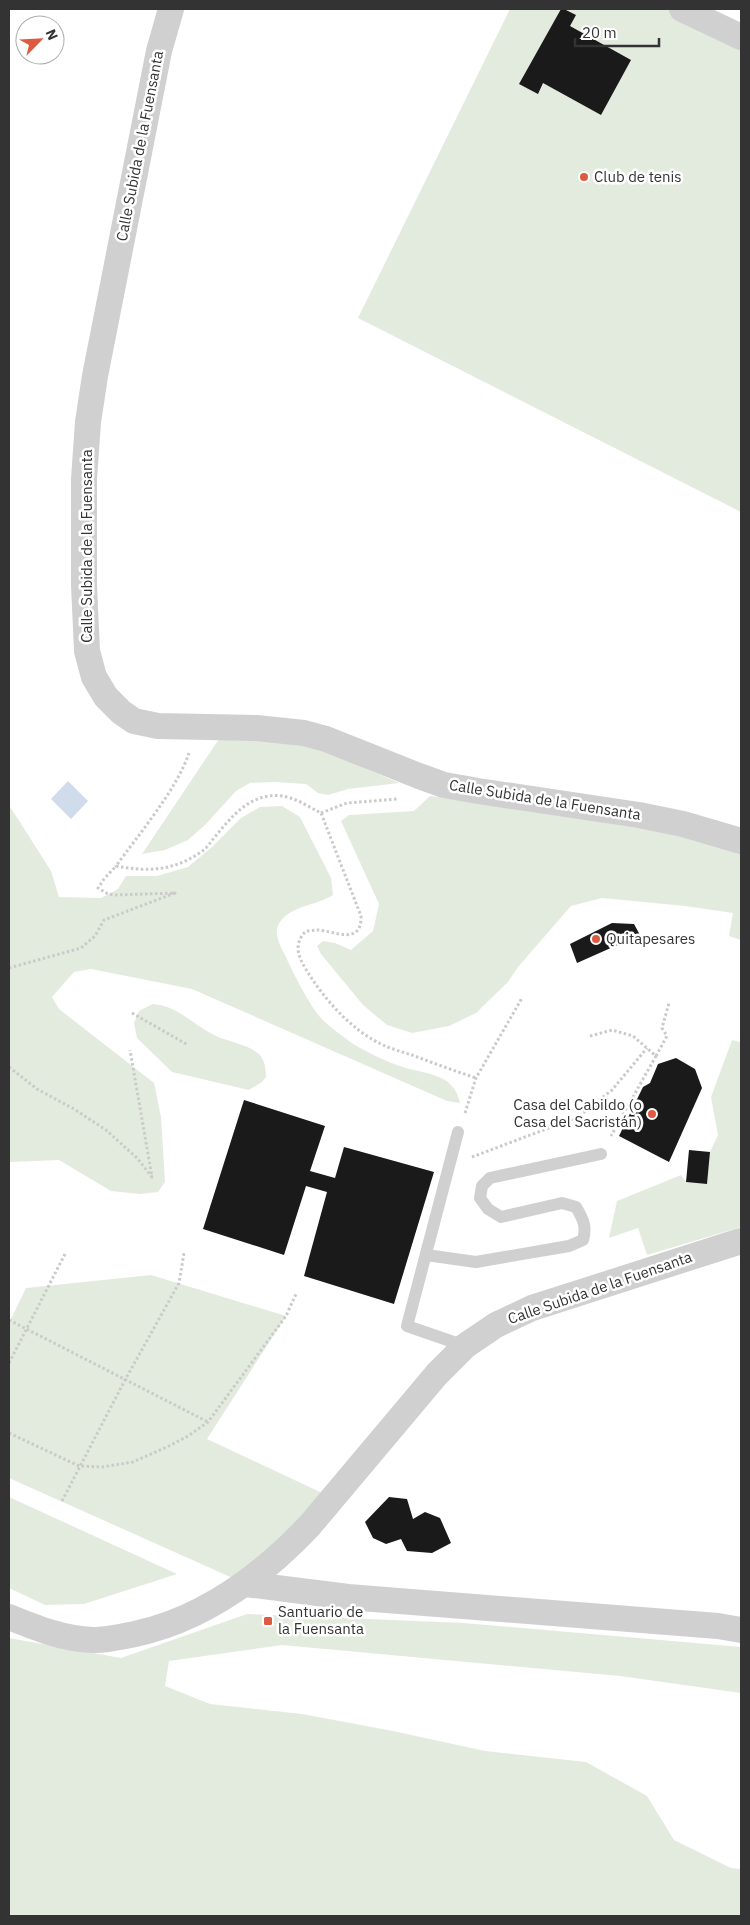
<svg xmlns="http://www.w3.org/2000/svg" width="750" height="1925" viewBox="0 0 750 1925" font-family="'IBM Plex Sans',sans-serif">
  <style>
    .green { fill: #e3ebdf }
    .water { fill: #d0dbec }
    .building { fill: #1a1a1a }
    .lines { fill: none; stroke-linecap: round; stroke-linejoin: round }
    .path { stroke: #cacaca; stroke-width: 3; stroke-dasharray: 2.5 2.5; stroke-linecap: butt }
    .service { stroke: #d0d0d0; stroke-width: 12 }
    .minor { stroke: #d0d0d0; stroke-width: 26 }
    .poi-dot { fill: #dd5a41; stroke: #fff; stroke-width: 2 }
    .labels { text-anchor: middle; stroke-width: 5; stroke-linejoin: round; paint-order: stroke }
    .street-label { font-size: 15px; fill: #333; stroke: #fff }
    .poi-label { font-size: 15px; fill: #333; stroke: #fff; text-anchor: start }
  </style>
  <rect width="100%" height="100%" fill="#fff"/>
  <path class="green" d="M510,9h172l59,28v475l-383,-194z
    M219,739l79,1 101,43 -51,6 -20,6 -10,-2 -12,-9 -31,-2 -25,1 -14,8 -31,34 -17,15 -23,10 -23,4z
    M430,796l203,25 108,28v91l-12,-4 4,-23 -48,-7 -83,-8 -31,8 -53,61 -10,15 -32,31 -27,13 -37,7 -25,-8 -24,-20 -42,-51 -4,-8 6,-5 12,2 16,7 22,-19 6,-27 -38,-83 8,-6 65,-4z
    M9,805l42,66 8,26 42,1 17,-9 8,-13h31l31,-9 24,-20 29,-29 19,-11 22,-1 18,11 31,61 2,17c-17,11 -39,9 -53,27 -8,11 1,25 6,35 7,16 23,47 34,60 7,8 20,17 29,24 11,8 38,21 51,25 25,9 54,6 60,37l-13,-2 -255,-112 -101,-20 -17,3 -22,25 7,12 95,74 7,34 4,65 -7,10 -18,2 -29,-3 -52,-31 -50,2z
    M153,1004c25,2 39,20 61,31 13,7 35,9 46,20 5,6 6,15 6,22l-4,5 -13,8 -77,-18 -35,-34 -3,-15 5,-12z
    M741,1039v188l-94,28 -9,-27 -29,10 8,-37 64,-26 5,7 21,2 3,-32 8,-17 -7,-38 21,-57 8,2z
    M151,1275l135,41 -79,123 126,59 -87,86 -237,-106v-155l17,-35z
    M9,1497l168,77 -93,30 -39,1 -36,-17z
    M247,1614l217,9 277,24v46l-121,-17 -338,-31 -113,16 -4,25 45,18 92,10 91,17 92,20 101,11 61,34 27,44 57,28 10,1v47h-732v-278l112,20z"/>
  <path class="water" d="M68,781l20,20 -17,18 -20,-20z"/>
  <path class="building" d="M561,9h3l12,6 -6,11 61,34 -30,55 -58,-32 -5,11 -19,-10z
    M612,923l22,1 6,11 -63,28 -7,-19z
    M676,1058l19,11 7,19 -33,74 -50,-26 24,-49 7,-4 8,-19z
    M244,1100l81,26 -15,45 25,7 9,-31 90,25 -40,132 -90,-28 23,-84 -21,-6 -22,69 -81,-26z
    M689,1150l21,2 -3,32 -21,-2z
    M389,1497l18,2 6,20 12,-7 15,6 11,25 -19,10 -25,-2 -6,-12 -15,5 -13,-6 -8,-16z"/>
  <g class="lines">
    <path class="path" d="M189,753c-12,36 -50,81 -73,113 31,6 58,5 85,-14 5,-3 9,-9 13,-14 18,-22 37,-46 68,-42 14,2 27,11 39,17l40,103c1,30 -27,15 -43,14 -4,0 -8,1 -12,1 -13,13 -8,26 1,40 18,29 44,59 76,74 9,4 19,7 29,10 21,8 43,16 64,23
      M321,813l26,-10 51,-4
      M9,968l72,-20 14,-12 9,-16 71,-27 -60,2 -7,-1 -10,-6 6,-9 12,-13
      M132,1013l56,32
      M590,1036l22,-6 21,6 23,20 -45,80
      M656,1056l11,-20 -5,-8 7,-25
      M9,1067l28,22 37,20 32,21 31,28 15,19 -22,-127
      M465,1113l11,-35 46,-80
      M472,1157l106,-40 34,-27 35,-42
      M9,1320l199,102
      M9,1363l56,-109
      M9,1433l70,33 23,1 31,-5 36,-16 19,-10 20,-14 78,-106 10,-22
      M62,1501l63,-121 54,-97 5,-30"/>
    <path class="service" d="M458,1132l-51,194 58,20
      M426,1255l50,7 93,-16 14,-6c4,-14 0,-21 -7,-33l-14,-4 -61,14 -13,-8 -8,-11 2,-12 8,-8 111,-24"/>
    <path class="minor" d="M171,9l-12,42 -64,325 -7,46 -4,57v106l3,66 7,26 12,20 15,15 13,9 24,5 98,2 48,5 22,6 93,37 25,9 34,6 161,24 44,9 58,17
      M682,9l59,28
      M246,1584l102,13 370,29 23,4
      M9,1617c27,11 54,22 84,23 14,0 28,-3 42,-6 69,-15 127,-58 175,-109l127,-151 28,-28 31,-21 36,-17 209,-67"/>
  </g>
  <g class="poi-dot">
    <circle cx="584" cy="177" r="5"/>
    <circle cx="596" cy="939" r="5"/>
    <circle cx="652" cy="1114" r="5"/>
    <rect x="263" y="1616" width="10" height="10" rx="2.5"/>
  </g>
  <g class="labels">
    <g class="street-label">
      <text transform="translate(140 146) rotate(-79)" y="5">Calle Subida de la Fuensanta</text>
      <text transform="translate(87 546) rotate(-90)" y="5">Calle Subida de la Fuensanta</text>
      <text transform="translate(545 800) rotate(9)" y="5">Calle Subida de la Fuensanta</text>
      <text transform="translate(600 1288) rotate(-19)" y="5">Calle Subida de la Fuensanta</text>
    </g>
    <g class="poi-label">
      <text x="594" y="182">Club de tenis</text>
      <text x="606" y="944">Quitapesares</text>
      <text x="642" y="1110" text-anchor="end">Casa del Cabildo (o<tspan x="642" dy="17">Casa del Sacristán)</tspan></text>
      <text x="278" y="1617">Santuario de<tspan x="278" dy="17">la Fuensanta</tspan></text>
    </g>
  </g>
  <rect width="750" height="1925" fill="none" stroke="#333333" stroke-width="20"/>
  <g transform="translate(40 40) rotate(66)"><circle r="24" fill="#ffffff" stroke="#adadad"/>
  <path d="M0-4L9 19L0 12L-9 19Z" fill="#dd5a41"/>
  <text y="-8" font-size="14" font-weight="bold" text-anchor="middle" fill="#333333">N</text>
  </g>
  <path d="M575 38v8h84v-8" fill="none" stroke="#333333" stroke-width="2.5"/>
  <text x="582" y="38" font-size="15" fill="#333333" stroke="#ffffff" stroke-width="4" paint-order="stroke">20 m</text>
</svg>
